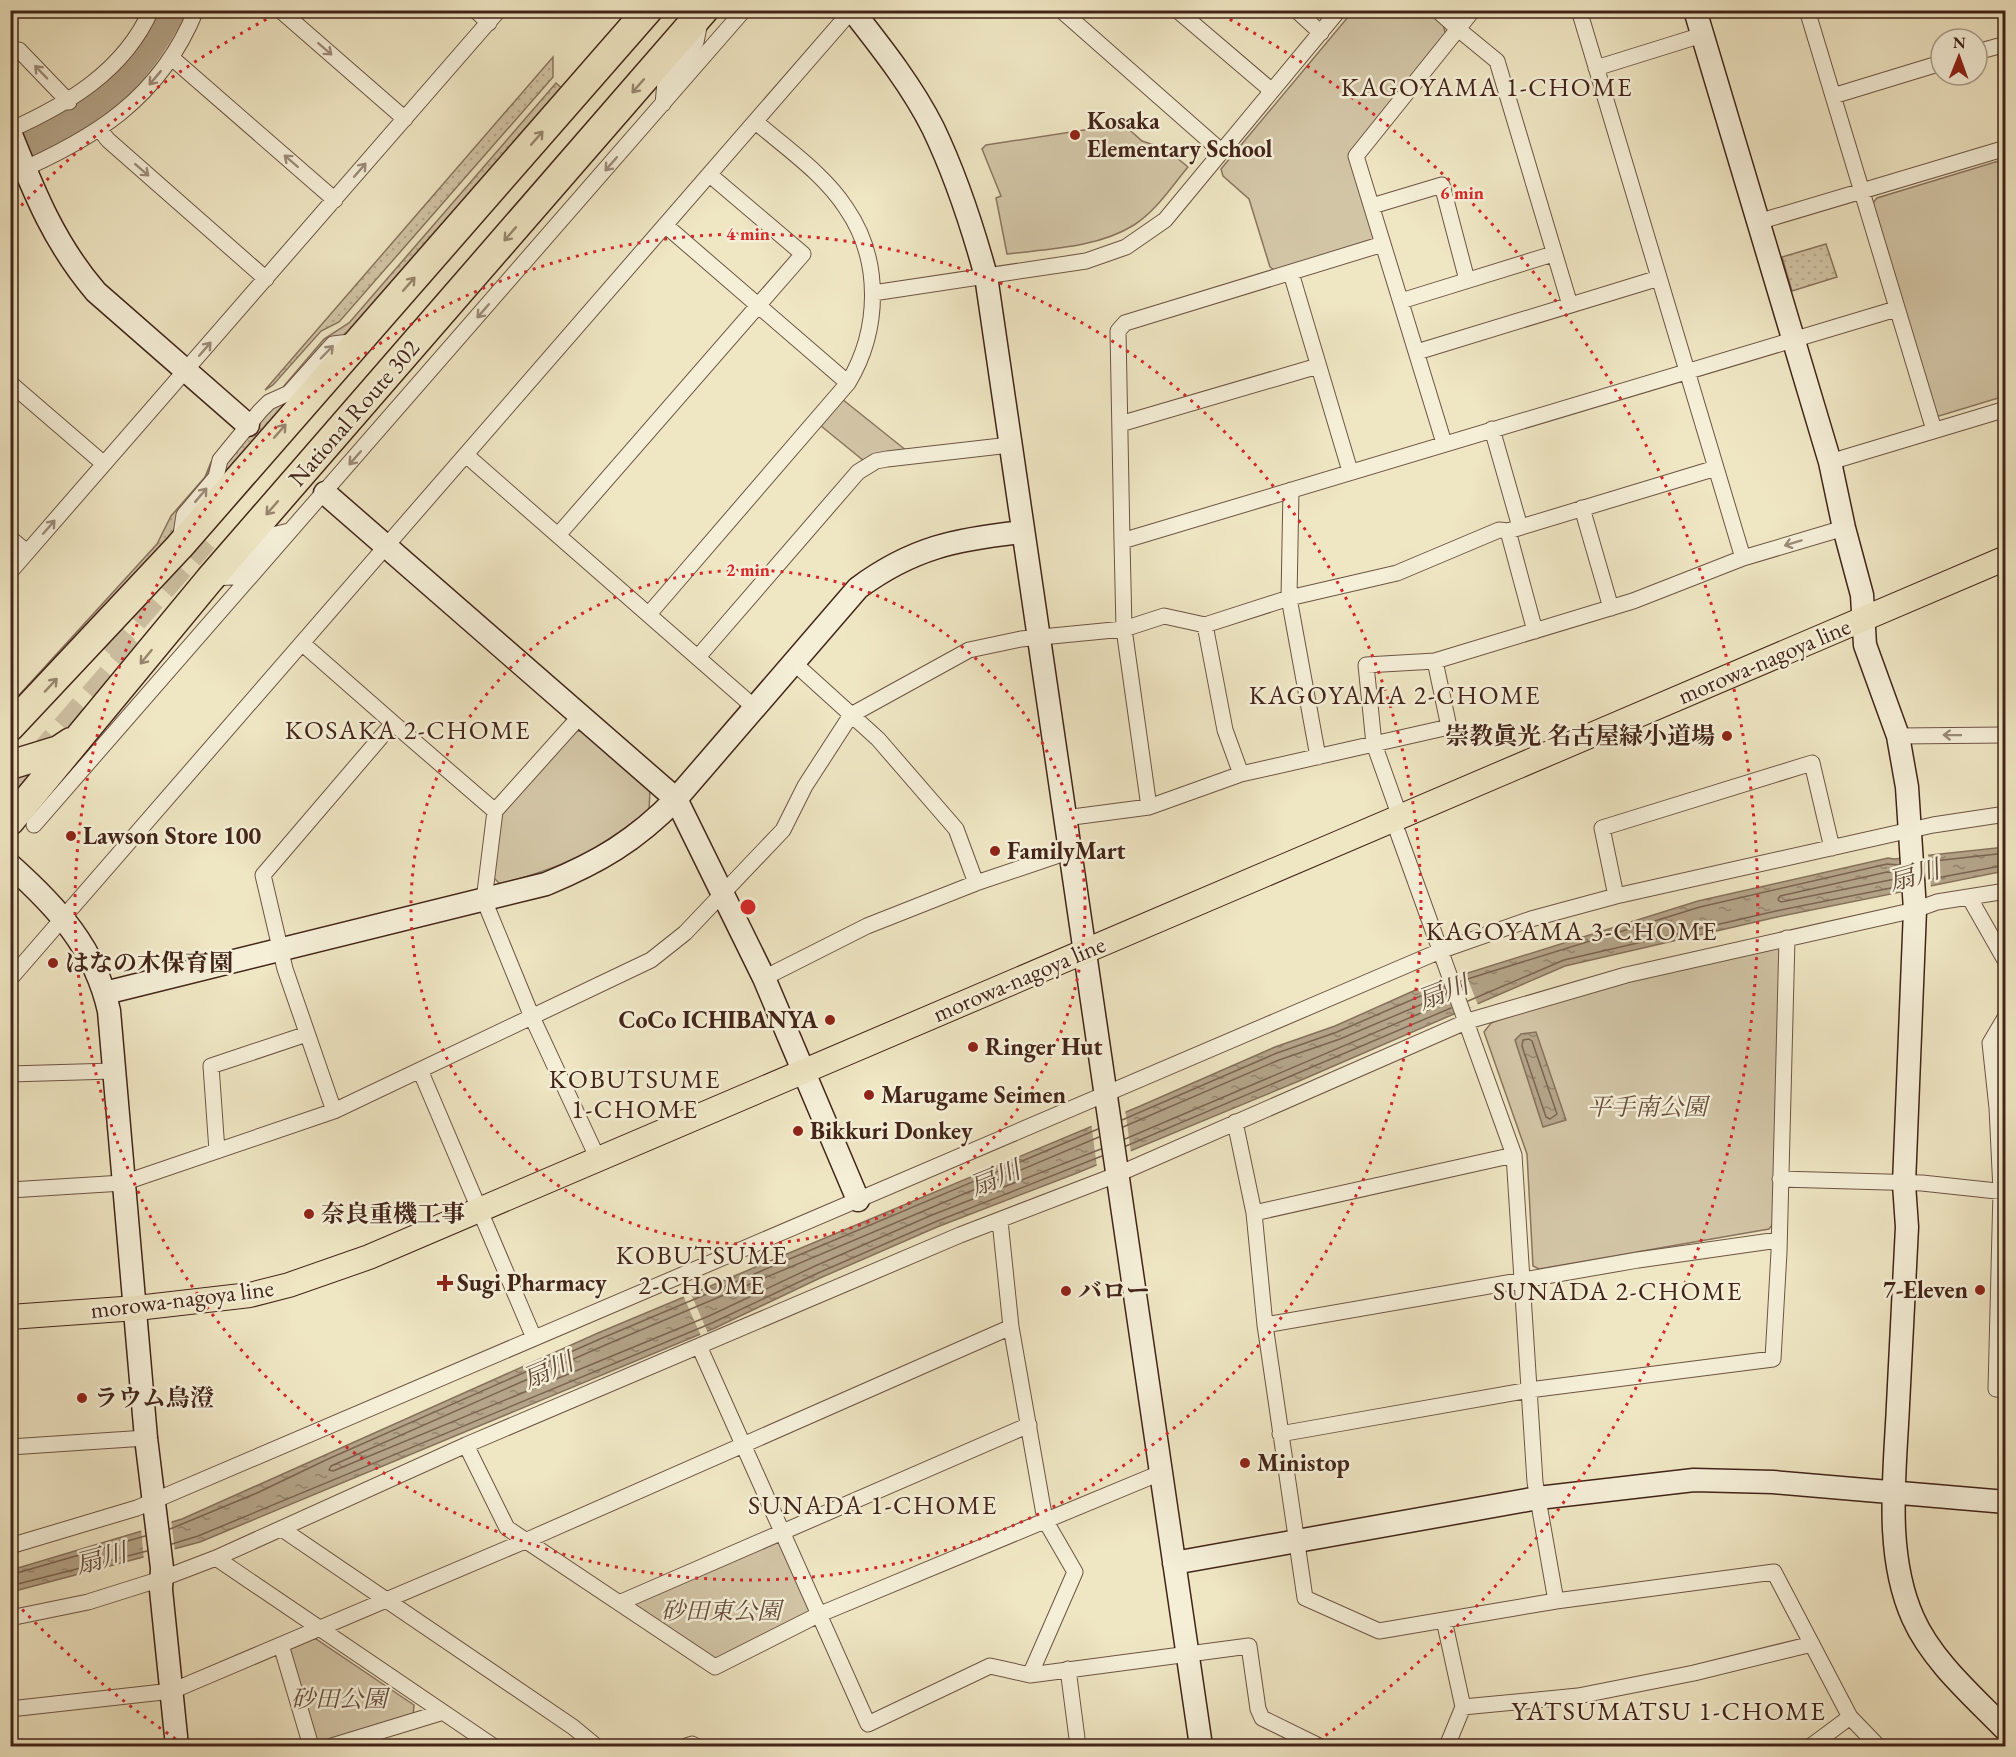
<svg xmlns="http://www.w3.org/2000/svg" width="2016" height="1757" viewBox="0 0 2016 1757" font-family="'EB Garamond','Noto Serif JP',serif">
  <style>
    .grass { fill: url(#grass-dots); stroke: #8a7460; stroke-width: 1.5 }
    .park { fill: #d2c5a6; stroke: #8a7460; stroke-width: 1.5 }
    .water { fill: url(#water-ripples); stroke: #86715c; stroke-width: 1.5 }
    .pier { fill: #efe6c3 }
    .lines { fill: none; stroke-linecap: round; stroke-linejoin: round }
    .shore { stroke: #7b6451; stroke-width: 1.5 }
    .river { stroke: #b4a489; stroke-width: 26 }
    .highway-tunnel { stroke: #ccbfa1; stroke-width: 28; stroke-dasharray: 28 14; stroke-linecap: butt }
    .street-casing { stroke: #6d5444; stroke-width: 17 }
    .secondary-casing { stroke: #422419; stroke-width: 25 }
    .primary-casing { stroke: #422419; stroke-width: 26 }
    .highway-casing { stroke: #422419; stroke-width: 31 }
    .street { stroke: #f5efd8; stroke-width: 15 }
    .secondary { stroke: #f5efd8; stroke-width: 22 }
    .primary { stroke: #efe6c3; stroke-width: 24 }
    .highway { stroke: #efe6c3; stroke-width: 28 }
    .oneway { stroke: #9c8a78 }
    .oneway2 { stroke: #98856e }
    .ring { fill: none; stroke: #d62828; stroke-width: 3; stroke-dasharray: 3 6 }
    .poi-dot { fill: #8f2418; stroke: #f5efd8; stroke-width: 2 }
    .labels { text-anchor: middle; stroke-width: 5; stroke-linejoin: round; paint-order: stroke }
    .poi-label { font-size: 24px; font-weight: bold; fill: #422419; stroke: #f5efd8; text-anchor: start }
    .street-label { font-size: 24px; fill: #422419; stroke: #f5efd8 }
    .park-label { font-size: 24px; font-style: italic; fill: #664c3c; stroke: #f5efd8 }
    .neighbourhood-label { font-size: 26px; letter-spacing: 1.5px; fill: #422419; stroke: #f5efd8 }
    .water-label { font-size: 26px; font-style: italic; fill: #644a3b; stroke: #f5efd8 }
    .centre { fill: #d62828; stroke: #f5efd8; stroke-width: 3 }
    .ring-label { font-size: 18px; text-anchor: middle; font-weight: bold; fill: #d62828; stroke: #f5efd8; stroke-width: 5; stroke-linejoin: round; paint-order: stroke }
  </style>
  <defs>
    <pattern id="grass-dots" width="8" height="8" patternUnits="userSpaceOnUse" patternTransform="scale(1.5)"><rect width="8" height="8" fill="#d2c5a6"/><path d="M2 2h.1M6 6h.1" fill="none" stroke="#b6a98e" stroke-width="1.8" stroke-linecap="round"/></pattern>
    <pattern id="water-ripples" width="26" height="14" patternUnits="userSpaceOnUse" patternTransform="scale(1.5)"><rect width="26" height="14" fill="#b4a489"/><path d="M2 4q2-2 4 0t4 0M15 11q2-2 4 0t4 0" fill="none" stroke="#94856f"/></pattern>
  </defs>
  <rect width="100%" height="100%" fill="#efe6c3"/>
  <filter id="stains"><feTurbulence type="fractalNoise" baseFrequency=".00333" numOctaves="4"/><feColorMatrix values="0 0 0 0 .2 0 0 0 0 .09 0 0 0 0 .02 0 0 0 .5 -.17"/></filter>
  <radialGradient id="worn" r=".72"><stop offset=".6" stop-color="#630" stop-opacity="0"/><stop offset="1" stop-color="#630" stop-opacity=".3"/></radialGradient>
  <path class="grass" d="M553,57v20l-214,245 -18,9 -48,54 -8,5z
    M556,83l10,9 -209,238 -21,8 -48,51 -10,4 46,-54 25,-16z
    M1826,244l11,33 -45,14 -10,-34z
    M332,352l-143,162 32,-48 51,-61z
    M218,452l-44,87 -163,177 -1,-11 147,-161 14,-28 34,-39 6,-15z"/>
  <path class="park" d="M1353,11h74l16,13 3,12 -96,118 25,80 -4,9 -94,29 -7,-5 -21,-68 -26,-23 -2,-7z
    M1123,124l19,17 24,8 22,18c-16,19 -32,44 -54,58 -37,23 -86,24 -127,29l-11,-56 5,-2 -19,-47 4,-4z
    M2005,159v237l-66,20 -5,-2 -62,-210 5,-6z
    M842,399l65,52 -43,10 -43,-35z
    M574,731h8l68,59 -1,20c-54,42 -84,57 -149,74l-7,-7 8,-64z
    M1779,946l3,4 -9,274 -4,5 -230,40 -6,-3 -6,-112 -43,-122 7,-9 63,-25z
    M782,1531l36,84 -103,52 -96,-64z
    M310,1639h6l98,66 -1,11 -94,28 -6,-2 -26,-88 3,-6z"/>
  <path class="water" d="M2005,847v24l-228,46 -212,49 -266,115 -222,92 -140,54 -117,51 -105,50 -515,214 -189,50v-22l171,-51 416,-186 540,-226 137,-60 60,-21 85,-38 278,-87 190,-43 6,1z
    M1536,1032l30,88 -23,7 -28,-87 6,-6z"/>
  <path class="pier" d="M1928,853l3,35 -29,6 -2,-38z
    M1464,970l14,35 -23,8 -13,-36z
    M1125,1109l6,44 -34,14 -6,-45z
    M690,1292l18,41 -7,3 -18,-41z
    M171,1519l4,33 -31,9 -3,-33z"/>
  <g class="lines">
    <path class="shore" d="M1925,862l81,-9
      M1900,873l-13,-1 -107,24 -2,4 3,2 119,-24
      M1926,880l80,-15
      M1461,981l239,-74 187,-43 12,1
      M1468,1001l96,-41 212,-49 125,-25
      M1529,1039l3,2 25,73 -7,5 -4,-2 -24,-71 1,-6z
      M1122,1120l155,-67 60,-21 107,-46
      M1123,1127l156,-67 61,-21 106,-45
      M1099,1137l-496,209 -272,120 -2,4 4,1 376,-155 106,-50 117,-51 169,-66
      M1125,1139l324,-138
      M1126,1146l325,-138
      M170,1529l87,-36 71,-34 272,-120 498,-210
      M172,1544l26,-8 514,-213 106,-50 117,-51 167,-66
      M10,1575l135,-39
      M10,1586l137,-35"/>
    <path class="river" d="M10,152c80,-34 123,-63 163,-142"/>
    <path class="highway-tunnel" d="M106,651l98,-112
      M10,792l135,-155"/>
    <g class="street-casing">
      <path id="street" d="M280,10l125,109
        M475,10l14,13
        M1061,10l160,141
        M1177,10l95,81
        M1296,10l25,23
        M1437,10l21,19 15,-19
        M1579,10l164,548
        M1807,10l127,420
        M10,51l9,-1 50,52
        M1977,52l29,-8
        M172,58l163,142
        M1596,68l106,-33
        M1833,96l108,-33
        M663,104l2,-22 31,-40 4,-20
        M10,130c58,-26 114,-59 141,-120
        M100,130l8,10 158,139
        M10,175c84,-36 150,-76 186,-165
        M1372,206l70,-21 25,95
        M1758,222l248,-74
        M665,225l183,158c32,-53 34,-123 -2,-175 -22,-34 -60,-60 -90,-86
        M1291,273l59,198
        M873,293l213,-32 40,-14 39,-27 174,-210
        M1401,301l152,-47
        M1417,352l242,-74
        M10,383l94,81
        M1120,424l198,-58
        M1492,429l28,98
        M1444,443l-88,-287 102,-127 39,32 73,244
        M466,455l288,252
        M1830,462l176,-53
        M1291,490l-2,108 29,159
        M1582,508l29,100
        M1508,531l27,100
        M559,534l244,-280 -93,-79
        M10,538l17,14
        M180,541l4,-26 32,-38 4,-17 40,-49 9,-9 20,-9 44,-49 25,-3
        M1122,541l-4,-210 7,-8 258,-79
        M10,572l489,-562
        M212,578l20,-1 36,-41 21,-5
        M649,614l199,-231
        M1205,625l20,105 16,44 208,-47 -14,-66 198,-60 110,-43 101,-30
        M303,644l90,79 -130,152 22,94 49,142
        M698,657l160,-185 18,-11 11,-2 123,-14
        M793,662l85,77 78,90 20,54
        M581,715l-86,96 -11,89 48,117 66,142
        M393,723l102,88
        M1898,736l108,-1
        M1241,774l-92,33 -25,-178 -2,-88 774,-232
        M1400,817l-26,-73 -8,-79 69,-4
        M1065,818l84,-11
        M34,825l710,-815
        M1398,833l116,322 21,327 21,119
        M1616,896l-14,-68 210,-65 20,85
        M1969,897l37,65
        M764,978l103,-52 109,-43 95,-32
        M10,979l842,-969
        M2006,1016l-16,27 7,65 4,83 -5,198 10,1
        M420,1070l114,268
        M10,1074l103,-3
        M1235,1122l19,91 11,112 40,273 74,33 177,-30 218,-29 76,145 28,29
        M217,1151l-6,-85 96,-32
        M1780,1179l142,4 84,9
        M10,1190l113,-7 211,-72 317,-151 34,-27 98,-103 22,-44 46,-71 118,-65 52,-11 103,-10 40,-13 41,9 84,-27 108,-25 102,-43 9,1 208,-63
        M1254,1213l260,-58
        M1000,1221l11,106 34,193 30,52 -45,103
        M1265,1325l373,-65 140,-20
        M699,1346l169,378 122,-58 40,9 219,-29 9,63 4,9 57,28
        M1280,1434l249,-44 244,-31 6,-107 8,-314
        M466,1445l41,83 208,139 103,-52 342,-142
        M10,1447l136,-9
        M282,1529l291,198 23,19
        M10,1546l127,-38 1303,-557 91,-32 85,-23 317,-71 73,-11
        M216,1558l250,-113 494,-210 156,-60 352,-154 158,-46 289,-65 22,-8 69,-11
        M619,1603l410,-178
        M10,1618l78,-16 73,-23 55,-21 277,188
        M1444,1620l19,87 -16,39
        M281,1645l30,101
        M1068,1669l10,77
        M1463,1707l115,-11 116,-23 118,-29
        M10,1709l162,-18 353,-150 486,-214
        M332,1746l108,-33
        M686,1746l6,-2 4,2
        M1811,1746l39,-29"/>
    </g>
    <g class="secondary-casing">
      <path id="secondary" d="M852,10c29,37 60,76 81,118 23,48 39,97 53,148l215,1470
        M1695,10l135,452 14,66 18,67 3,50 33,91 9,51 8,123 -11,274 3,43c-3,60 -6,119 -9,178 -3,69 -14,148 15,213 19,43 60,78 93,112
        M10,132c24,60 44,111 86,160l152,133
        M325,493l351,306 88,179 94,222
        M10,865c47,42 85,83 99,146l37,427 16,130 -1,22 16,156
        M105,993l441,-109c53,-22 89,-43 130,-85l182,-211c54,-40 98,-49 165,-56
        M1174,1563l364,-65 156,-18 79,2 233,20"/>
    </g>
    <g class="primary-casing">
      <path id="primary" d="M10,1317l127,-9 113,-13 39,-10 80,-28 1637,-699"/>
    </g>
    <g class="highway-casing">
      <path id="highway" d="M10,727l169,-180 469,-537
        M10,765l49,-15 12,-8
        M10,821l200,-242 494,-569"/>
    </g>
    <use href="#street" class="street"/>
    <use href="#secondary" class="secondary"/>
    <use href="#primary" class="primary"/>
    <use href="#highway" class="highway"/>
  </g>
  <defs><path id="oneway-shaft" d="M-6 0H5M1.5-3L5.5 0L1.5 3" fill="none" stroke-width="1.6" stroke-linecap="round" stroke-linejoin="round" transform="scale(1.5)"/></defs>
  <g class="oneway">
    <use href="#oneway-shaft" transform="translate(325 49) rotate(41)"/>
    <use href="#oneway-shaft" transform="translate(41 72) rotate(-134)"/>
    <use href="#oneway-shaft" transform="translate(155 78) rotate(130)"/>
    <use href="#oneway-shaft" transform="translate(291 161) rotate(-139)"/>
    <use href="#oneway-shaft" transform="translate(611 164) rotate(131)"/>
    <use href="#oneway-shaft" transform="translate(142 170) rotate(41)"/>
    <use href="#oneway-shaft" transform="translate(360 170) rotate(-49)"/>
    <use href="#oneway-shaft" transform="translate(483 311) rotate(131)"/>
    <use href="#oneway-shaft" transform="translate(205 349) rotate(-49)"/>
    <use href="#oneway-shaft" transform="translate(327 352) rotate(-46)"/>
    <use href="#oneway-shaft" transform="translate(355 458) rotate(131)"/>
    <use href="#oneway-shaft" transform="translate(201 495) rotate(-50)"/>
    <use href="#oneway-shaft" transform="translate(49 527) rotate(-49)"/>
    <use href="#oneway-shaft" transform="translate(1793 543) rotate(163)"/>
    <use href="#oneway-shaft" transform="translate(1952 735) rotate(-179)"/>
  </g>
  <g class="oneway2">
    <use href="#oneway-shaft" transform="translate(638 86) rotate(131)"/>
    <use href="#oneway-shaft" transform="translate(537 138) rotate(-49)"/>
    <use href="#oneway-shaft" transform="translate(510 234) rotate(131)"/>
    <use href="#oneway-shaft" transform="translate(409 284) rotate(-49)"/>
    <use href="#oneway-shaft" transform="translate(280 431) rotate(-49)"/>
    <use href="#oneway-shaft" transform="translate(272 508) rotate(131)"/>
    <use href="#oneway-shaft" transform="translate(146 657) rotate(129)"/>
    <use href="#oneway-shaft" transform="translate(51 685) rotate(-47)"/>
  </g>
  <g class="ring">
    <circle cx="748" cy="907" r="337"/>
    <circle cx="748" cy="907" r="673"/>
    <path d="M183 1744A1010 1010 0 0 1 15 1602M15 212A1010 1010 0 0 1 282 11M1214 11A1010 1010 0 0 1 1313 1744"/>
  </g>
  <g class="poi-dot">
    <circle cx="1075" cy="135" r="6"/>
    <circle cx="1727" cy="736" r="6"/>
    <circle cx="71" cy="836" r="6"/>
    <circle cx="995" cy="851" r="6"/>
    <circle cx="53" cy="963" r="6"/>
    <circle cx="830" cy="1020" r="6"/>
    <circle cx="973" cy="1047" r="6"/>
    <circle cx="869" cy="1095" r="6"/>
    <circle cx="798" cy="1131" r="6"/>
    <circle cx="309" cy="1214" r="6"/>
    <path d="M442 1274h6v6h6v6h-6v6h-6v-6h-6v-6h6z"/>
    <circle cx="1980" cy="1290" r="6"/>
    <circle cx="1066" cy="1291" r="6"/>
    <circle cx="82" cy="1398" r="6"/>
    <circle cx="1245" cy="1463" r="6"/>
  </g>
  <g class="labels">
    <g class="poi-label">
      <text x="1087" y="129">Kosaka<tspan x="1087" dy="28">Elementary School</tspan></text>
      <text x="1715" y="744" text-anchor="end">崇教眞光 名古屋緑小道場</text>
      <text x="83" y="844">Lawson Store 100</text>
      <text x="1007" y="859">FamilyMart</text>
      <text x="65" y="971">はなの木保育園</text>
      <text x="818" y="1028" text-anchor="end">CoCo ICHIBANYA</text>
      <text x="985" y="1055">Ringer Hut</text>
      <text x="881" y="1103">Marugame Seimen</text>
      <text x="810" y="1139">Bikkuri Donkey</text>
      <text x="321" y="1222">奈良重機工事</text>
      <text x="457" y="1291">Sugi Pharmacy</text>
      <text x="1968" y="1298" text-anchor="end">7-Eleven</text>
      <text x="1078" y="1299">バロー</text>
      <text x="94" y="1406">ラウム鳥澄</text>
      <text x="1257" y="1471">Ministop</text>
    </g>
    <g class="street-label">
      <text transform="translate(354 413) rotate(-49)" y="8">National Route 302</text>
      <text transform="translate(1764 661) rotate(-23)" y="8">morowa-nagoya line</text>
      <text transform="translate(1019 979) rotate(-23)" y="8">morowa-nagoya line</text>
      <text transform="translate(182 1299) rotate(-7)" y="8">morowa-nagoya line</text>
    </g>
    <g class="park-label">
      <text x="1647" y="1115">平手南公園</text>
      <text x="721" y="1619">砂田東公園</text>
      <text x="339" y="1707">砂田公園</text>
    </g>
    <g class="neighbourhood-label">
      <text x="1487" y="96">KAGOYAMA 1-CHOME</text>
      <text x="1395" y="704">KAGOYAMA 2-CHOME</text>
      <text x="408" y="739">KOSAKA 2-CHOME</text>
      <text x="1572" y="940">KAGOYAMA 3-CHOME</text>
      <text x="635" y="1088">KOBUTSUME<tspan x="635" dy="30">1-CHOME</tspan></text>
      <text x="702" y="1264">KOBUTSUME<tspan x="702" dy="30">2-CHOME</tspan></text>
      <text x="1618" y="1300">SUNADA 2-CHOME</text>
      <text x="873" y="1514">SUNADA 1-CHOME</text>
      <text x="1669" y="1720">YATSUMATSU 1-CHOME</text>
    </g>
    <g class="water-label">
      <text transform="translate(1914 875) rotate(-16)" y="9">扇川</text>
      <text transform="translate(1443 992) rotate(-21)" y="9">扇川</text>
      <text transform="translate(995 1178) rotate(-22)" y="9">扇川</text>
      <text transform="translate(548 1370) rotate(-23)" y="9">扇川</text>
      <text transform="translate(101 1558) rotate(-15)" y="9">扇川</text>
    </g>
  </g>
  <circle cx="748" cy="907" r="9" class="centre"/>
  <g class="ring-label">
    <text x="1462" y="199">6 min</text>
    <text x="748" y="240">4 min</text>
    <text x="748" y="576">2 min</text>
  </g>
  <rect width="2016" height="1757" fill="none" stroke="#efe6c3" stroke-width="36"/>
  <rect x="12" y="12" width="1992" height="1733" fill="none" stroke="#422419" stroke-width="3"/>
  <rect x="18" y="18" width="1980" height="1721" fill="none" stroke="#422419" stroke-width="1.5"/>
  <g transform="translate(1959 57) rotate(1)"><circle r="28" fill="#f5efd8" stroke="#ad9e8c" stroke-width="1.5"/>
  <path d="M0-4.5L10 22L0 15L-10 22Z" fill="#8f2418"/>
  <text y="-9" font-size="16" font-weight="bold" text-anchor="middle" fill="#422419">N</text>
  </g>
  <rect width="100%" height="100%" filter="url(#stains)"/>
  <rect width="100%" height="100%" fill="url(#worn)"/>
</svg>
